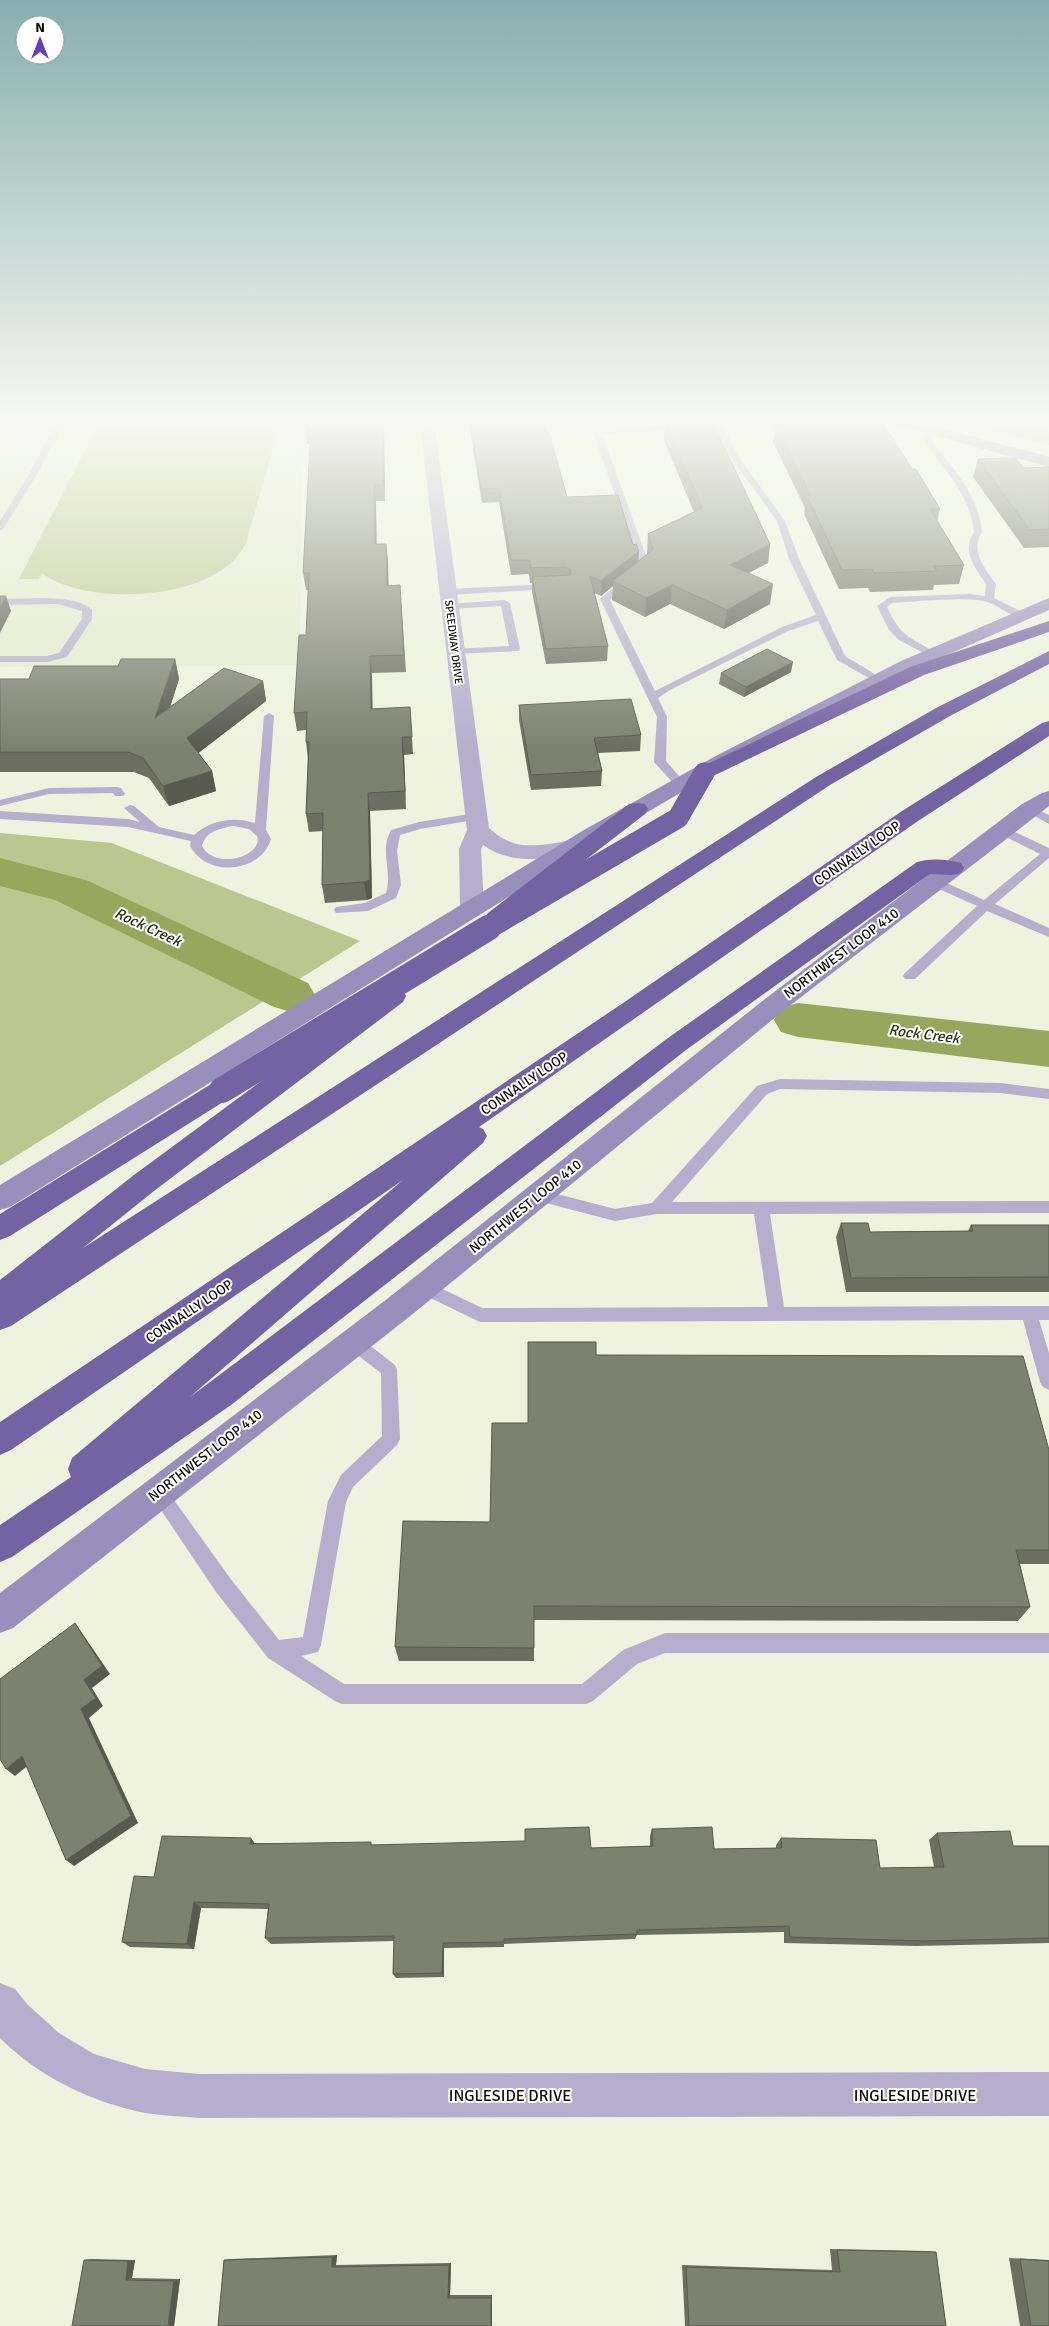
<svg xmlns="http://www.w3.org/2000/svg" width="1049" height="2326" viewBox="0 0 1049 2326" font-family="Signika,sans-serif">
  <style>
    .built { fill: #e4eace }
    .green { fill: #bcc78f }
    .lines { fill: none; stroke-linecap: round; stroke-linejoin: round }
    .river { fill: #99a65e; fill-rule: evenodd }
    .lane { fill: #b5afcd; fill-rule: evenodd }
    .street { fill: #b5afcd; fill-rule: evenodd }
    .secondary { fill: #998fbc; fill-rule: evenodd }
    .highway { fill: #7463a2; fill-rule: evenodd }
    .highway-bridge-far1 { stroke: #7463a2; stroke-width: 21 }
    .highway-bridge { stroke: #7463a2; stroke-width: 26 }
    .wall { fill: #6c6f5f }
    .shaded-wall { fill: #585a4e }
    .building { fill: #7d816f; stroke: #585a4e }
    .labels { text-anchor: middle; stroke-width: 4; stroke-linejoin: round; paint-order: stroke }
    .far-street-label { font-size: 11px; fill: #0b0d06; stroke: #fff }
    .street-label { font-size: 14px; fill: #0b0d06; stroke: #fff }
    .water-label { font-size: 15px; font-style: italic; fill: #2a2f0f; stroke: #fff }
    .near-street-label { font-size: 16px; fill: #0b0d06; stroke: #fff }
  </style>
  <rect width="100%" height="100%" fill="#eef2de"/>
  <path class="built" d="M0,423h302l-2,242 -300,2z"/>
  <path class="green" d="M99,423h181l-34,120c-26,58 -159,65 -204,30l-3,6h-20z
    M957,423h92v22z
    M0,833l112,10 248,98 -360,225z"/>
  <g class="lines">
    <path class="river" d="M0,858l86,22 222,103 7,12 -7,12 -17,5 -17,-5 -219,-107 -55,-14z
      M798,1003l251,28v36l-251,-30 -17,-5 -7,-12 7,-12z"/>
    <path class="lane" d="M56,423h8l-28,53 -32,52 -4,3v-10l28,-45z
      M693,423h29l16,33 47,65 14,38 46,97 38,23 -1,2h-8l-37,-21 -19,-39 -30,10 -118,59 -12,8 9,19 -1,44 20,23 -6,3 -4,-1 -22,-24 3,-45 -57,-118 40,-33 -47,-134 4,-2zM716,427l14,29 47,65 12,38 27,56 -34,12 -127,64 -45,-91 40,-33 -48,-133z
      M929,429l7,2 -6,8c23,29 48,55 52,93 -12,20 2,35 14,52l-2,14 34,17 -2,2c-13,3 -27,-12 -39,-15 -22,-6 -71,0 -95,1l-5,4c14,30 22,30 50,46v4l-4,1 -34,-18 -10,-10 -12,-24 13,-9 80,-3 15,2 1,-12c-11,-17 -25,-32 -12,-52 -4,-38 -30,-63 -52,-93z
      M551,584l5,3 -2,2 -106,6 -5,-3 5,-3z
      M46,598c15,1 35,1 46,12v9l-25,38 -20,5h-47v-6h47l12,-3 23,-34v-8l-24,-7 -58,1v-6z
      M505,600l5,3 10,46 -1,2 -68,3v-4l4,-1 54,-3 -8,-40 -51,3 -5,-3 2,-2z
      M269,713l5,3 -8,114 5,9c-10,34 -64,39 -81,7l1,-5 -63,-14 -128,-8v-8l128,8 12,3 -16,-14 6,-3 4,1 25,21 35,8c16,-15 40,-19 61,-12l9,-107zM233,826l16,3 8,7c7,20 -42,35 -55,10 4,-15 17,-17 31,-20z
      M117,787l4,1 4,6 -2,2h-8l-2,-3 -64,1 -49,12v-6l49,-12z
      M1030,806l19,9v9l-23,-13 -2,-2 2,-2z
      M476,813l4,2 2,2 -2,2 -60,10 -20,6 -3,16 4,34 -5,13 -28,13 -32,2 -2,-3 2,-3 29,-4 21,-10c7,-21 -7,-42 5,-63l28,-8z
      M1002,826l47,22v10l-54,46 54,24v9l-62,-26 -72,68h-10l-2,-3 2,-3 72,-67 -47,-21 -2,-3 2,-3h8l46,21 56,-46 -42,-21 -2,-3 2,-3z
      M780,1079l221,4 48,6v10l-48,-6 -221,-4 -13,5 -95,108 377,-1v12l-279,1 14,93 265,-1v14h-10l10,33v37l-6,-3 -3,-5 -17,-62 -543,2 -62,-30 -2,-5 2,-5 6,-2 58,28 286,-1 -14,-93h-97l-42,7 -77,-20 -5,-2 -3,-4 3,-4 5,-2 77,20 37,-6 105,-117z
      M353,1335l6,2 36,28 2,5 3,69 -3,6 -44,42 -7,15 -25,143 -3,7 -17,4 43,28h238l41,-34 42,-17h384v20h-384l-28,11 -44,37 -7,3h-244l-7,-3 -67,-43 -52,-66 -67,-100 3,-6 6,-3 6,3 66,92 49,62 24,-3 25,-136 13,-26 41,-39 -1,-63 -34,-26 -2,-5 2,-5z"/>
    <path class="street" d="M420,423h14l55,405c22,20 38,19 67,15 9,-2 15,-3 24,-1l3,5 -3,5c-31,8 -70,13 -97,-7l-2,4 3,59 -4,5 -8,2 -8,-2 -4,-5 -1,-59 8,-19z
      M0,1983l15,6 13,16 31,28 35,21 51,15 54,5 850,-2v44l-850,2c-18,-2 -36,-2 -54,-5 -54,-11 -106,-36 -145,-75z"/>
    <path class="secondary" d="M898,423h25l126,34v10l-149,-41z
      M1049,598v12l-134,59 -189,97 -126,74 -590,367 -10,3v-25l584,-355 128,-72 189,-97z
      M1049,791v15l-266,205 -374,306 -396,311 -13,5v-40l387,-294 378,-300 257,-195 20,-11z"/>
    <path class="highway" d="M1049,621v11l-125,43 -213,102 -7,2 -7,-2 -3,-4 3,-4 213,-102z
      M1049,651v13l-99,52 -120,69 -819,541 -11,4v-50l134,-105 251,-185 9,-3 9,3 3,6 -3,6 -249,189 -71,57 733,-471 120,-69z
      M1049,721v15l-131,85 -439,306 4,2 4,7 -4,7 -293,254 478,-359 249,-176c14,-4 30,-3 44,1l3,5 -3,5 -8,2 -23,-1 -244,176 -455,355 -219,152 -12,5v-37l71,-48 -3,-8 4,-11 331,-278 -392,270 -11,5v-33l626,-421 276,-190 140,-88z
      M637,803l8,1 3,5 -3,5 -141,109 -8,3 -8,-3 -4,-5 4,-5 141,-109z
      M222,1080l9,3 4,7 -4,7 -221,139 -10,4v-26l213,-131z"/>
    <path class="highway-bridge-far1" d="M486,930l192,-112 26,-45"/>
    <path class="highway-bridge" d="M222,1090l266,-162"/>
  </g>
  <path class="wall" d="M306,423h78l1,78h-9v43h10l2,42 12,-1 6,87 -34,1v36l38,-2 3,47 -9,1 2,54 -36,2 2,87 -5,2 -42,3 -3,-18 1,-54 -14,1 -3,-18 2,-55 -2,-17v-12l-9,1 -3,-18 12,-78 2,-45h-2l-3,-17 7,-129h-3l-2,-15z
    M469,423h75l2,9 21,65 71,64 9,-7 1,-20 46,-22 -30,-72 1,-17h48l57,121 -2,19 -20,10 22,31 -46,25 -54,-25 -25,13 -33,-17 1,-14 -12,10 -7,-3 14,53 -1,15 -61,3 -14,-72v-9h-2l-1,-9 -18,1 -12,-73 -17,1z
    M776,424l136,45 28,40 -3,12 27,44 -5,19 -25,1 -1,5 -63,2 -2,-4 -29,1 -35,-75 1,-6 -32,-66z
    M978,459l45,9 26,-1v80l-25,1 -51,-71z
    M175,659l4,20 -9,28 93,-26 3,20 -68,52 14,18 4,20 -47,15 -20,-28 -15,-6h-134v-93h29l89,-13z
    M791,672l-47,25 -25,-13 2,-11z
    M519,705l122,30 -1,16 -42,2 4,18 -1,15 -70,4 -12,-70z
    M841,1223l29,9 98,-1 3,-6h78v67h-203l-10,-55z
    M596,1355l453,95v114h-29l10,43 -12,14 -484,-1v41h-135l-4,-14 95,-125 38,-99z
    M652,1829l62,20 62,-1v-3l5,-7 99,30 54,-1 -5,-27 8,-7 76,13h36v98v-1l-132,3 -133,-3v-11l-147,3 -2,4 -131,5v3l-60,1v29l-48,1 -3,-4 1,-33 -123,3 -6,-6 3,-29 -67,-1 -7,41 -64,-2 -8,-5 32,-65 101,-34 336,5 59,-2v-10z
    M830,2249l96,2 10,1 10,74h-261l-3,-61 150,5z
    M337,2255l-1,10 115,-2 -1,32h42v31h-274l6,-66 7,-1z
    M1009,2258l40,2v66h-29z
    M91,2259l44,1 -3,18 48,1 -6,47 -90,-66z"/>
  <path class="shaded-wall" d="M383,423h1l1,78 -2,-16z
    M374,485l2,16 1,60 -2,-17z
    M386,544l2,16 1,43 -2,-17z
    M770,544l-2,19 -41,21 3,-19z
    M639,551l-1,14 -25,16v5l-12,10v-15z
    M773,584l-3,20 -46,25 3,-19z
    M672,585l-2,19 -25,13 1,-19z
    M6,596l5,15 -11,22v-25z
    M370,656l2,17 1,54 -2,-18z
    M175,659l4,20 -19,59 -5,-20z
    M793,662l-2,10 -47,25 2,-10z
    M263,681l3,20 -74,57 -5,-20z
    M402,737l2,18 2,54z
    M212,771l4,20 -47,15 -6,-20z
    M368,793l2,18 2,87 -5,2 -3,-18z
    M75,1623l7,10 28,41 -18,14 11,18 -14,12 49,105 -64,43 -8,-6 15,-151z
    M22,1756l9,7 -16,13 -9,-7z
    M251,1838l5,7 -6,-1z
    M194,1902l7,6 -7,41 -7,-5z
    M443,1943l1,5v29l-2,-4z
    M337,2255l-1,10 -4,2v-10z
    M135,2260l-3,18 -6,2 2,-19z
    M451,2263l-1,32 -2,3 1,-33z
    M180,2279l-6,47h-6l6,-45z
    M492,2295v31h-1v-28z"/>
  <path class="building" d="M306,423h77v62h-9l1,59h11l1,42 13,-1 4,70 -34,1 1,53 39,-2 2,30h-10l3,54 -37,2 2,87 -6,2 -42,3 1,-72 -17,1 3,-72h-3l1,-30 -13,1 5,-78h7l3,-62h-6l8,-145 -6,1z
    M470,423h74l2,9h3l18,65 51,-2 15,50 3,-1 3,7 -38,30 -11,-5 18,70 -62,3 -14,-72 38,-2 1,-5 -5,-3 -35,1 -2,-8h-18l-12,-72 -18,1z
    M666,423h47l57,121 -40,21 43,19 -46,26 -55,-25 -26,13 -33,-17 40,-31 -5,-16 54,-26z
    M812,423h71l29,46h4l24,40h-10l34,56 -30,1 3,5 -63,2 -2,-4 -30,1 -35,-74h4l-35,-72z
    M1016,458l7,10 26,-1v62l-19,1 -52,-71z
    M0,596h6l-6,12z
    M767,649l26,13 -47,25 -25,-14z
    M121,659h54l-20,59 69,-50 39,13 -76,57 25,33 -49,15 -20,-28 -15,-6h-128v-73h29l5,-13h84z
    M631,699l10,36 -47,3 8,33 -71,4 -12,-70z
    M841,1223h27l2,9 103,-1 -2,-6h78v52l-198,1z
    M528,1342h68v13l427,1 26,94v100h-33l14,57 -496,-1v42l-139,-1 8,-126 87,1 2,-99h36z
    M75,1623l27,43 -18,14 12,18 -15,11 50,107 -65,44 -44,-104 -16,13 -6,-10v-80z
    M589,1827l2,21 62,-2 -1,-17 60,-2 2,22 68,-1 -1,-10 95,2 4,28 64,-1 -7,-34 73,-2 3,15h36v92l-124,3 -135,-4 -1,-11 -152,4v4l-133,5v3l-61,1 -1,30 -49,1 1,-38 -129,2 4,-34 -75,-2 -7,42 -65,-2 12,-66 20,1 8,-41 89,2 -1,6 121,-2v3l154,-4v-12z
    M837,2250l99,2 10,74h-257l-3,-59 154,5z
    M332,2257v10l117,-2 -1,33h43v28h-273l6,-66z
    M1020,2259l29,2v65h-18z
    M84,2260l44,1 -2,19 48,1 -6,45h-96z"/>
  <linearGradient id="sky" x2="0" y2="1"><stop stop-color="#88aeb1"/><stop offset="0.56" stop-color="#f7f9f0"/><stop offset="1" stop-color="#f7f9f0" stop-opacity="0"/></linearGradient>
  <rect width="1049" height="749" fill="url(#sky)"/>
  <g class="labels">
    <g class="far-street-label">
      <text transform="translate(454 642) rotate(83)" y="4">SPEEDWAY DRIVE</text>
    </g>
    <g class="street-label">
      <text transform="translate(857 853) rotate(-35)" y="5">CONNALLY LOOP</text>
      <text transform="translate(841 953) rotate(-37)" y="5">NORTHWEST LOOP 410</text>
      <text transform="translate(524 1083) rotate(-34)" y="5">CONNALLY LOOP</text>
      <text transform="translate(525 1206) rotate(-39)" y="5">NORTHWEST LOOP 410</text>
      <text transform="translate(189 1311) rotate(-34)" y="5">CONNALLY LOOP</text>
      <text transform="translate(205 1455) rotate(-38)" y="5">NORTHWEST LOOP 410</text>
    </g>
    <g class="water-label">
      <text transform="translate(148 927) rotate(25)" y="5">Rock Creek</text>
      <text transform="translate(924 1034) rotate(7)" y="5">Rock Creek</text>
    </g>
    <g class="near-street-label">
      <text x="510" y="2101">INGLESIDE DRIVE</text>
      <text x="915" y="2101">INGLESIDE DRIVE</text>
    </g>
  </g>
  <g transform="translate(40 40)"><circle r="24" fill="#ffffff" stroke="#9d9e9b"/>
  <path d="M0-4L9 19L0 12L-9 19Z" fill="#673db5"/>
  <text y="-8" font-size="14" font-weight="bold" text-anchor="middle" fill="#0b0d06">N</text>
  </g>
</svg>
